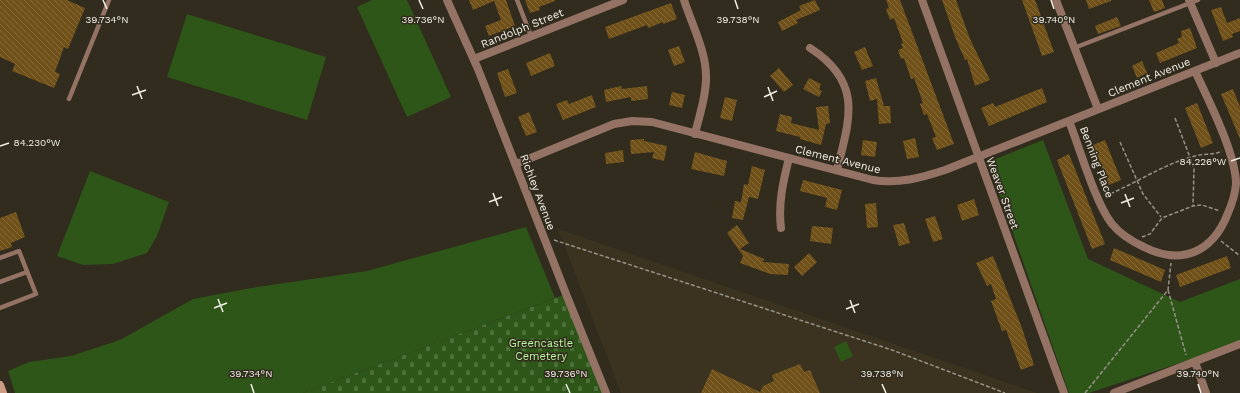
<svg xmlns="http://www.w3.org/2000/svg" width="1240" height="393" viewBox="0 0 1240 393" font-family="'Work Sans',sans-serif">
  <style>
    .built { fill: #3b331f }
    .green { fill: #2e5619 }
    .cemetery { fill: url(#cemetery-stones) }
    .building { fill: url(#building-back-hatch) }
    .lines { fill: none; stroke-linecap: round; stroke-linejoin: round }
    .path { stroke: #969287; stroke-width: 1.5; stroke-dasharray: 4 2; stroke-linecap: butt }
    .lane { stroke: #947365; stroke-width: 4.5 }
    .street { stroke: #947365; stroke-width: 8 }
    .secondary { stroke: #cf9b85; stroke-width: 8 }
    .ticks { fill: none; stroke: #f2efe6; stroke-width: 1.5 }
    .labels { text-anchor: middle; stroke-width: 3; stroke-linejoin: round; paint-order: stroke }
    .street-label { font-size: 11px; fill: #f2efe6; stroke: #312c1e }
    .park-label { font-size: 11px; fill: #b8f79e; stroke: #312c1e }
    .ticks-label { font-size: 10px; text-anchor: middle; fill: #f2efe6; stroke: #312c1e; stroke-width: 3; stroke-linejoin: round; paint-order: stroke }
  </style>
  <defs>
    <pattern id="cemetery-stones" width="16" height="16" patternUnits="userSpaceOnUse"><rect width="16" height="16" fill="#2e5619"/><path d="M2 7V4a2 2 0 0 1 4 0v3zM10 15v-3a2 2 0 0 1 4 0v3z" fill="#4d6f3a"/></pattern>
    <pattern id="building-back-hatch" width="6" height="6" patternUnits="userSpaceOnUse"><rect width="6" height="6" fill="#705119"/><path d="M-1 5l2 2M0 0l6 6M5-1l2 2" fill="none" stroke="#856a3a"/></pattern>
  </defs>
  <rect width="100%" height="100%" fill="#312c1e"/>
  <path class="built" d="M558,229l479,164h-416z"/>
  <path class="green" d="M372,0h35l44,97 -44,20 -50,-110z
    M187,14l139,43 -19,63 -140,-43z
    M1043,140l45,119 92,43 60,-23v64l-151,50h-20l-81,-231z
    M90,171l79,31 -12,34 -10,17 -34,11 -30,1 -26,-9z
    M526,227l29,71 -252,95h-288l-7,-22 21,-9 42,-6 49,-16 73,-41 58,-11 116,-17z
    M846,341l7,15 -12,6 -7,-15z"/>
  <path class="cemetery" d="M566,294l40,99h-303z"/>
  <path class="building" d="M0,0h67l18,8 -17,41 -4,-2 -9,25 5,2 -6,14 -42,-17 3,-7 -15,-7z
    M469,0h37l9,26 -26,10 -4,-10 16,-6 -7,-19 -21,9z
    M525,0h30v1l-16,6 1,3 -10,3z
    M815,0l5,10 -24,10 2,3 -16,8 -4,-9 23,-12 -2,-4z
    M886,0h14l54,144 -17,6 -5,-12 4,-1 -9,-23 -3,1 -4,-11 3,-1 -9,-25 -3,1 -7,-21 -3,1 -3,-9 5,-2 -2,-4 2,-1 -9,-25 -4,2 -4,-11 3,-1z
    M942,0h14l14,39 20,41 -15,6 -8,-27 -2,1 -10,-23z
    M1022,0h13l19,52 -12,4z
    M1086,0h25v1l-22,8z
    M1149,0h13l3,8 -11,4z
    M671,3l6,16 -14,5v-2l-15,6 -1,-3 -38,14 -4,-12z
    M1221,7l6,16 13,-5v13l-8,3 1,3 -10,4 -12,-31z
    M1117,17l4,9 -23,8 -3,-8z
    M1190,28l7,20 -37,15 -4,-10 23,-10 -2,-4 5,-2 -1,-6z
    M679,46l6,16 -11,4 -6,-16z
    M865,47l8,19 -11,4 -8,-18z
    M550,53l5,13 -24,10 -5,-13z
    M1142,61l5,12 -10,5 -5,-12z
    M779,68l14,17 -9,7 -14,-16z
    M508,69l9,24 -12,4 -8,-24z
    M809,78l12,6 -2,5 3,2 -3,6 -16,-8z
    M876,78l8,28h6l1,17 -12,1 -2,-25 -7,2 -5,-20z
    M621,86l1,3 25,-3 1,13 -17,2v-4l-25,5 -2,-12z
    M1042,88l5,14 -58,24 -8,-18 12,-5 2,4z
    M1233,89l7,18v32l-19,-45z
    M672,92l13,3 -3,13 -13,-3z
    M592,95l4,12 -33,13 -7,-16 11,-4 2,4z
    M725,97l12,3 -5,21 -12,-3z
    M1197,103l16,40 -12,5 -16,-40z
    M828,106l2,17 -4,1 -5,21 -21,-6v-2l-24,-6 4,-17 12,3 -1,6 28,7 -3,-23z
    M529,112l8,20 -11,4 -8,-19z
    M915,138l4,19 -12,2 -4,-18z
    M644,139v2l23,5 -3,15 -12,-3 2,-6 -23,2 -1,-14z
    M863,140l14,2 -2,15 -14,-2z
    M1105,140l16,40 -12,5 -16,-40z
    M623,150l1,12 -18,2 -1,-11z
    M695,152l32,9 -3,15 -33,-7z
    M1069,154l36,90 -13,5 -35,-89z
    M752,166l13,4 -7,29 -9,-2 -6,23 -11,-2 3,-17 6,1 3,-18 4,1z
    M803,180l39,10 -5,20 -12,-3 2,-9 -27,-7z
    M974,199l5,16 -17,6 -5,-16z
    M876,203l2,24 -11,1 -2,-24z
    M16,212l9,25 -14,6 1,4 -12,4v-33z
    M935,216l8,23 -10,3 -8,-23z
    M904,223l6,20 -11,3 -6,-21z
    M737,225l12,18 -9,6 24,10 -1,3 26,2 -1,11 -18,-1 -30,-11 3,-7 -16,-23z
    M812,226l21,2 -2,16 -21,-3z
    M1114,248l51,22 -4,12 -51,-22z
    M809,253l8,9 -15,14 -8,-9z
    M993,256l29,72 12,37 -13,5 -15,-40 -4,1 -11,-30 5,-2 -5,-15 -4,2 -11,-23z
    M1227,256l4,12 -51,19 -4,-12z
    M800,364l4,8 6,-2 10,23h-119l11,-24 48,23 3,-6 11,-5 -2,-6z"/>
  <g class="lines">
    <path class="path" d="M1175,118l19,50 -1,38
      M1120,142l23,52 18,23
      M1105,196c30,-12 58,-32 90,-40 10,-3 16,0 27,-5
      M1142,237l8,-3 12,-16 31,-12 9,-1 18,6
      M554,240l338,110 113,43
      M1221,241l19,15
      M1168,290l18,65
      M1085,393l83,-103 3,-27"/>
    <path class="lane" d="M517,0l14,36
      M1074,48l124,-48
      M69,99l40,-99
      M0,258l19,-7 17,43 -36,14
      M0,282l27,-10"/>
    <path class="street" d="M447,0l31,69 88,225 40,99
      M684,0c8,25 23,53 22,79 0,19 -7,37 -11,55
      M922,0l142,393
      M1056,0l42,109
      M1189,0l27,63
      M810,48c53,34 40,70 27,122
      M474,59l149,-59
      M1069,121c11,28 26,81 43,103 9,11 19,17 32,23 38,19 69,5 84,-34 4,-9 7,-18 8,-29 0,-30 -28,-85 -41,-113
      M516,164l98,-40 18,-3 20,1 221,58c25,4 48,-2 72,-10l295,-117
      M781,228c-3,-24 2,-46 8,-70
      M1195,362l11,31
      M1114,393l126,-49"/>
    <path class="secondary" d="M0,385l3,8"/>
  </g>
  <path class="ticks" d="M103,0l4,9M419,0l4,9M735,0l3,9M1051,0l3,9M137,86l5,13M768,87l5,14M132,95l14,-5M764,97l13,-6M0,146l9,-3M1231,161l9,-3M493,193l5,13M1125,194l5,13M489,202l13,-5M1121,203l13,-5M218,299l5,13M850,300l5,13M214,308l13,-5M846,309l13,-5M251,384l3,9M566,384l4,9M882,384l4,9M1198,384l3,9"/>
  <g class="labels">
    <g class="street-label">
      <text transform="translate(522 28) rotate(-22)" y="4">Randolph Street</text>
      <text transform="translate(1149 77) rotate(-22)" y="4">Clement Avenue</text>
      <text transform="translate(838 159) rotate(14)" y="4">Clement Avenue</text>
      <text transform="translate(1097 162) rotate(69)" y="4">Benning Place</text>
      <text transform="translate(538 192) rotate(69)" y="4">Richley Avenue</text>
      <text transform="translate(1003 193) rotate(70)" y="4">Weaver Street</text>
    </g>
    <g class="park-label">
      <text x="541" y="347">Greencastle<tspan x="541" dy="13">Cemetery</tspan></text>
    </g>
  </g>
  <g class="ticks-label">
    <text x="738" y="23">39.738°N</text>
    <text x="107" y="23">39.734°N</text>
    <text x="423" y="23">39.736°N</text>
    <text x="1054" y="23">39.740°N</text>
    <text x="37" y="146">84.230°W</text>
    <text x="1203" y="165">84.226°W</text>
    <text x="251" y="377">39.734°N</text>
    <text x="566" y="377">39.736°N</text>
    <text x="882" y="377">39.738°N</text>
    <text x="1198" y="377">39.740°N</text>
  </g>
</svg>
